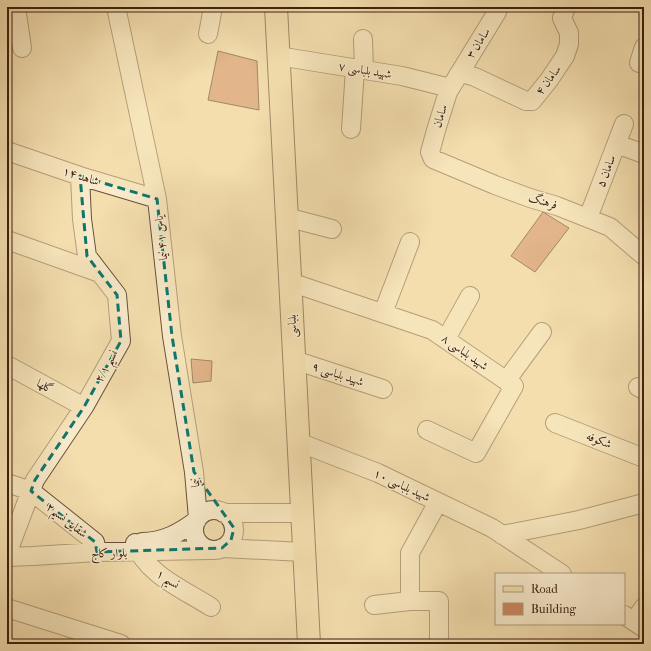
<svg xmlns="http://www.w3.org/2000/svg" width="651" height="651" viewBox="0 0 651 651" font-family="'IM FELL French Canon',Amiri,serif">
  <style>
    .building { fill: #cd865d; stroke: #3a2111 }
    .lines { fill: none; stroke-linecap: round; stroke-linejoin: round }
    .minor-casing { stroke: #685038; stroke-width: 20 }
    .major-casing { stroke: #3a2111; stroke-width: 24 }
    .minor { stroke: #f8eaca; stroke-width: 18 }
    .major { stroke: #f4deae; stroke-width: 22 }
    .marked { fill: none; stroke: #0f766e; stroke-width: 3; stroke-dasharray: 8 5; stroke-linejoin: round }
    .labels { text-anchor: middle; stroke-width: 3; stroke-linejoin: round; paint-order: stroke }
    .street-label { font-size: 12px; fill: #3a2111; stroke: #f8eaca }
  </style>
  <rect width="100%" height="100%" fill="#f4deae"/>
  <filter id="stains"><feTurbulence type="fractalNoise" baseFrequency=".005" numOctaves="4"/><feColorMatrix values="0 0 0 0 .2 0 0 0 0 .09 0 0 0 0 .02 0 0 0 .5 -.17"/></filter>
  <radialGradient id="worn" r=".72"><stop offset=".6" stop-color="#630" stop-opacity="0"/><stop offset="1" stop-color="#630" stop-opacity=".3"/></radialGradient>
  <path class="building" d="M218,51l39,10 2,49 -51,-10z
    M543,212l26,16 -34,44 -24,-16z
    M191,359l21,2 -1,20 -18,2z"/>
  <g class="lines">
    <g class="minor-casing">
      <path id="minor" d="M16,7l6,41
        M116,7l41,192 15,137 22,136 4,46
        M497,12l-49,80 -11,35 -7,25 3,7 62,26 35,13 27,8 53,21 34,29
        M208,34l5,-27
        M363,39l1,31
        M278,56l124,20 48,12
        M639,63l5,-16
        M458,75l7,-1 10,3 51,24h6l17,-21 16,-24 4,-12v-11l-7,-15 4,-11
        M351,129l4,-60
        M617,144l27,10
        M7,151l73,25 77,23
        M286,217l46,12
        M588,218l36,-94
        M7,240l93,33
        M290,282l142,48 82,56 -38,67 -49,-23
        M383,313l27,-71
        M446,339l24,-43
        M294,360l89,29
        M7,365l77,42
        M506,381l36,-49
        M638,387l6,3
        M555,423l89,35
        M298,442l80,31 114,55 70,46
        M7,483l24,8 64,51 2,10
        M438,502l-28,51v48h29v43
        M194 530a20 20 0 1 1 40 0a20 20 0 1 1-40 0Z
        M223,513h78
        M502,535l77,-15 65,-17
        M142,542c21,0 38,-9 55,-22
        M135,543c10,31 50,47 76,64
        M222,548l81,4
        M7,554l28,-74 49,-73 37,-66 -4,-46 -30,-39 -5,-37 -2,-43
        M7,557l26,-1 64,-4 114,-2
        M374,605l36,-4
        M7,608l114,36
        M624,615l20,13
        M634,621l10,-14"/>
    </g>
    <g class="major-casing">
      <path id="major" d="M276,7l33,637"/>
    </g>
    <use href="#minor" class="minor"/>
    <use href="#major" class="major"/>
  </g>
  <path d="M0 0H651V651H0ZM80,176l77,23 15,137 22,136 40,56 -3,12 -9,8 -125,4 -2,-10 -64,-51 4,-11 49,-73 37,-66 -4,-46 -30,-39z" fill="#f4deae" fill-opacity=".55" fill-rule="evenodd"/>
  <path class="marked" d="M80,176l77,23 15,137 22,136 40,56 -3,12 -9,8 -125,4 -2,-10 -64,-51 4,-11 49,-73 37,-66 -4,-46 -30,-39z"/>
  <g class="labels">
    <g class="street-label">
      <text transform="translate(478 43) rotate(-58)" y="4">سامان ۳</text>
      <text transform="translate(365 70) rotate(9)" y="4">شهید بلباسی ۷</text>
      <text transform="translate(548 80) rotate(-53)" y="4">سامان ۴</text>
      <text transform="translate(440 116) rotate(-73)" y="4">سامان</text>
      <text transform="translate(606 171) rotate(-69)" y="4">سامان ۵</text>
      <text transform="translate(81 176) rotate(18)" y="4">شاهد ۱۴</text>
      <text transform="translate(543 201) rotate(17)" y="4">فرهنگ</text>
      <text transform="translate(161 238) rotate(-96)" y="4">یاس ۴۱ نیما</text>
      <text transform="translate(292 326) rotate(-93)" y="4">بلباسی</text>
      <text transform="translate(465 352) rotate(35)" y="4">شهید بلباسی ۸</text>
      <text transform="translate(106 366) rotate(-61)" y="4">نسیم ۲/۱</text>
      <text transform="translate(338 374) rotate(18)" y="4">شهید بلباسی ۹</text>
      <text transform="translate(45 386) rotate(28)" y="4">گلها</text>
      <text transform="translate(599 440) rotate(21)" y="4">شکوفه</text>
      <text transform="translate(195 483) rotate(-96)" y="4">نیما</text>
      <text transform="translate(402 485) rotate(25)" y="4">شهید بلباسی ١٠</text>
      <text transform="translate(67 520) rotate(38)" y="4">شقایق نسیم۲</text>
      <text transform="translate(109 553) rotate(-1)" y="4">بلوار کاج</text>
      <text transform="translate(168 579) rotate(33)" y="4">نسیم ۱</text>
    </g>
  </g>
  <rect width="651" height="651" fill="none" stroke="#f4deae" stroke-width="24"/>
  <rect x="8" y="8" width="635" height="635" fill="none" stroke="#3a2111" stroke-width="2"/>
  <rect x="12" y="12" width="627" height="627" fill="none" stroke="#3a2111"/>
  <rect x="495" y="573" width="130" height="52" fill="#f8eaca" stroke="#ac9a80"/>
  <rect x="503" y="586" width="20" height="6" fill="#f4deae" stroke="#ac9a80"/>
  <text x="531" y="593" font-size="12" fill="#3a2111">Road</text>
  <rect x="503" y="603" width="20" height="12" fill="#cd865d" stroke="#ac9a80"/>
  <text x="531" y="613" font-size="12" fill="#3a2111">Building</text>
  <rect width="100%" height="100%" filter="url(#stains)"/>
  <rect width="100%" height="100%" fill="url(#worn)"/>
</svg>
